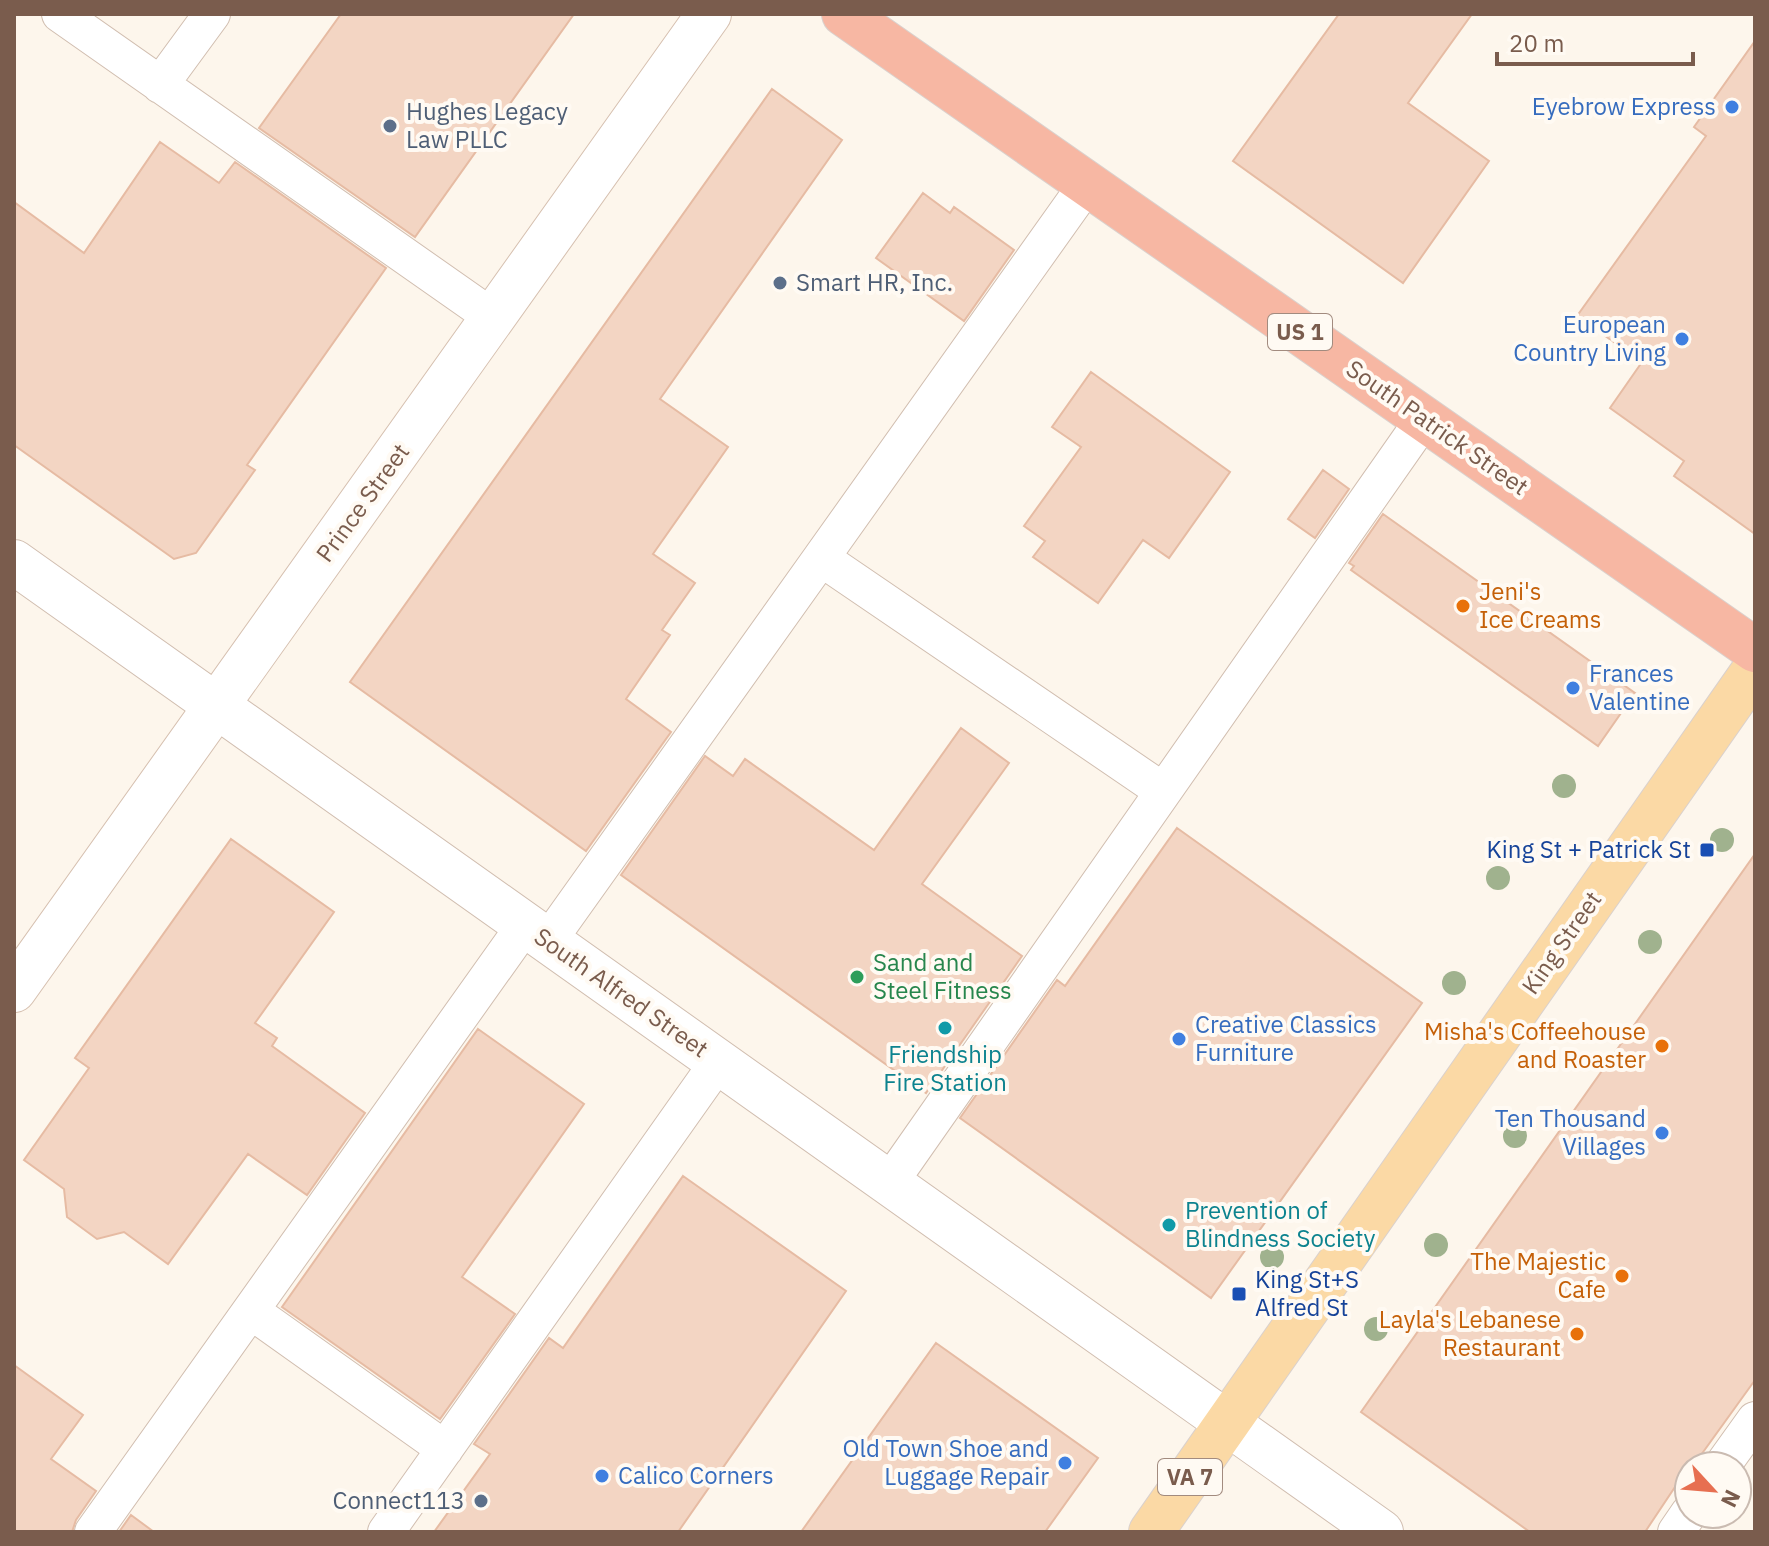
<svg xmlns="http://www.w3.org/2000/svg" width="1769" height="1546" viewBox="0 0 1769 1546" font-family="'IBM Plex Sans',sans-serif">
  <style>
    .building { fill: #f3d5c3; stroke: #e6bba3; stroke-width: 2 }
    .lines { fill: none; stroke-linecap: round; stroke-linejoin: round }
    .lane-casing { stroke: #d1beb0; stroke-width: 38 }
    .street-casing { stroke: #d1beb0; stroke-width: 46 }
    .secondary-casing { stroke: #d6c0b0; stroke-width: 46 }
    .primary-casing { stroke: #dad1cd; stroke-width: 46 }
    .highway-casing { stroke: #dad1cd; stroke-width: 46 }
    .lane { stroke: #fff; stroke-width: 36 }
    .street { stroke: #fff; stroke-width: 44 }
    .secondary { stroke: #fff; stroke-width: 44 }
    .primary { stroke: #fbd9a5; stroke-width: 44 }
    .highway { stroke: #f7b7a3; stroke-width: 44 }
    .tree { fill: #a0b28e }
    .shop-dot { fill: #3f7fe0; stroke: #fffaf3; stroke-width: 3 }
    .service-dot { fill: #5c6f8a; stroke: #fffaf3; stroke-width: 3 }
    .food-dot { fill: #e8710a; stroke: #fffaf3; stroke-width: 3 }
    .transit-dot { fill: #1a4fb4; stroke: #fffaf3; stroke-width: 3 }
    .leisure-dot { fill: #2e9e5b; stroke: #fffaf3; stroke-width: 3 }
    .culture-dot { fill: #0f9aa8; stroke: #fffaf3; stroke-width: 3 }
    .labels { text-anchor: middle; stroke-width: 8; stroke-linejoin: round; paint-order: stroke }
    .shield { fill: #fffaf3; stroke: #a28b7f; stroke-width: 2 }
    .shield-label { font-size: 22px; font-weight: bold; fill: #7a5c4d }
    .shop-label { font-size: 24px; fill: #366cbe; stroke: #fffaf3; text-anchor: end }
    .service-label { font-size: 24px; fill: #4e5e75; stroke: #fffaf3; text-anchor: start }
    .street-label { font-size: 24px; fill: #7a5c4d; stroke: #fffaf3 }
    .food-label { font-size: 24px; fill: #c56008; stroke: #fffaf3; text-anchor: end }
    .transit-label { font-size: 24px; fill: #164399; stroke: #fffaf3; text-anchor: end }
    .leisure-label { font-size: 24px; fill: #27864d; stroke: #fffaf3; text-anchor: start }
    .culture-label { font-size: 24px; fill: #0d838f; stroke: #fffaf3 }
  </style>
  <rect width="100%" height="100%" fill="#fdf6ec"/>
  <path class="building" d="M341,14h233l-159,223 -156,-109z
    M1339,14h133l-64,89 81,58 -86,122 -170,-122z
    M1755,41v493l-81,-58 10,-15 -74,-53 32,-46 -65,-46 129,-180 -12,-9z
    M772,89l70,51 -182,259 68,48 -75,107 42,29 -33,47 8,5 -44,64 45,33 -85,119 -236,-169z
    M160,142l59,41 16,-21 151,106 -139,197 8,5 -59,83 -22,6 -160,-114v-243l70,51z
    M923,193l27,20 4,-6 60,43 -50,71 -88,-63z
    M1091,372l139,100 -61,86 -26,-18 -45,63 -65,-46 12,-16 -21,-15 57,-79 -29,-20z
    M1323,470l26,19 -34,49 -27,-19z
    M1383,514l252,179 -37,53 -247,-176 3,-4 -5,-3z
    M961,728l48,35 -87,121 100,72 -96,137 -305,-218 84,-119 28,20 12,-17 129,91z
    M1177,828l245,175 -211,295 -251,-180 97,-138 8,6z
    M231,839l103,73 -79,111 22,15 -5,8 93,67 -58,82 -59,-41 -80,110 -44,-32 -27,7 -30,-22 -3,-28 -40,-29 65,-92 -14,-10z
    M1755,854v526l-62,86h-4l-44,66h-115l-169,-120z
    M478,1029l106,75 -122,173 53,37 -75,105 -158,-112z
    M683,1176l163,115 -168,241h-244l56,-78 -16,-10 75,-106 14,10z
    M936,1343l162,115 -53,74h-244z
    M14,1365l69,50 -32,44 45,32 -20,29 -4,12h-58z
    M131,1515l23,17h-35z"/>
  <g class="lines">
    <g class="lane-casing">
      <path id="lane" d="M60,14l435,305
        M160,85l52,-71
        M821,558l266,-374
        M548,941l273,-383 342,233
        M890,1182l534,-763
        M251,1311l194,138
        M1722,1466l33,-46
        M93,1532l432,-607
        M386,1532l333,-471
        M1676,1532l13,-19"/>
    </g>
    <g class="street-casing">
      <path id="street" d="M14,562l1367,970"/>
    </g>
    <g class="secondary-casing">
      <path id="secondary" d="M14,990l695,-976"/>
    </g>
    <g class="primary-casing">
      <path id="primary" d="M1151,1532l604,-863"/>
    </g>
    <g class="highway-casing">
      <path id="highway" d="M844,14l911,636"/>
    </g>
    <use href="#lane" class="lane"/>
    <use href="#street" class="street"/>
    <use href="#secondary" class="secondary"/>
    <use href="#primary" class="primary"/>
    <use href="#highway" class="highway"/>
  </g>
  <g class="tree">
    <circle cx="1564" cy="786" r="12"/>
    <circle cx="1722" cy="840" r="12"/>
    <circle cx="1498" cy="878" r="12"/>
    <circle cx="1650" cy="942" r="12"/>
    <circle cx="1454" cy="983" r="12"/>
    <circle cx="1515" cy="1136" r="12"/>
    <circle cx="1436" cy="1245" r="12"/>
    <circle cx="1272" cy="1257" r="12"/>
    <circle cx="1376" cy="1329" r="12"/>
  </g>
  <g class="shop-dot">
    <circle cx="1732" cy="107" r="8"/>
    <circle cx="1682" cy="339" r="8"/>
    <circle cx="1573" cy="688" r="8"/>
    <circle cx="1179" cy="1039" r="8"/>
    <circle cx="1662" cy="1133" r="8"/>
    <circle cx="1065" cy="1463" r="8"/>
    <circle cx="602" cy="1476" r="8"/>
  </g>
  <g class="service-dot">
    <circle cx="390" cy="126" r="8"/>
    <circle cx="780" cy="283" r="8"/>
    <circle cx="481" cy="1501" r="8"/>
  </g>
  <g class="food-dot">
    <circle cx="1463" cy="606" r="8"/>
    <circle cx="1662" cy="1046" r="8"/>
    <circle cx="1622" cy="1276" r="8"/>
    <circle cx="1577" cy="1334" r="8"/>
  </g>
  <g class="transit-dot">
    <rect x="1699" y="842" width="16" height="16" rx="4"/>
    <rect x="1231" y="1286" width="16" height="16" rx="4"/>
  </g>
  <circle class="leisure-dot" cx="857" cy="977" r="8"/>
  <g class="culture-dot">
    <circle cx="945" cy="1028" r="8"/>
    <circle cx="1169" cy="1225" r="8"/>
  </g>
  <g class="labels">
    <g class="shield">
      <rect x="1268" y="314" width="64" height="36" rx="6"/>
      <rect x="1158" y="1459" width="64" height="36" rx="6"/>
    </g>
    <g class="shield-label">
      <text x="1300" y="340">US 1</text>
      <text x="1190" y="1485">VA 7</text>
    </g>
    <g class="shop-label">
      <text x="1716" y="115">Eyebrow Express</text>
      <text x="1666" y="333">European<tspan x="1666" dy="28">Country Living</tspan></text>
      <text x="1589" y="682" text-anchor="start">Frances<tspan x="1589" dy="28">Valentine</tspan></text>
      <text x="1195" y="1033" text-anchor="start">Creative Classics<tspan x="1195" dy="28">Furniture</tspan></text>
      <text x="1646" y="1127">Ten Thousand<tspan x="1646" dy="28">Villages</tspan></text>
      <text x="1049" y="1457">Old Town Shoe and<tspan x="1049" dy="28">Luggage Repair</tspan></text>
      <text x="618" y="1484" text-anchor="start">Calico Corners</text>
    </g>
    <g class="service-label">
      <text x="406" y="120">Hughes Legacy<tspan x="406" dy="28">Law PLLC</tspan></text>
      <text x="796" y="291">Smart HR, Inc.</text>
      <text x="465" y="1509" text-anchor="end">Connect113</text>
    </g>
    <g class="street-label">
      <text transform="translate(1437 428) rotate(35)" y="8">South Patrick Street</text>
      <text transform="translate(363 503) rotate(-54)" y="8">Prince Street</text>
      <text transform="translate(1562 943) rotate(-55)" y="8">King Street</text>
      <text transform="translate(621 993) rotate(35)" y="8">South Alfred Street</text>
    </g>
    <g class="food-label">
      <text x="1479" y="600" text-anchor="start">Jeni's<tspan x="1479" dy="28">Ice Creams</tspan></text>
      <text x="1646" y="1040">Misha's Coffeehouse<tspan x="1646" dy="28">and Roaster</tspan></text>
      <text x="1606" y="1270">The Majestic<tspan x="1606" dy="28">Cafe</tspan></text>
      <text x="1561" y="1328">Layla's Lebanese<tspan x="1561" dy="28">Restaurant</tspan></text>
    </g>
    <g class="transit-label">
      <text x="1691" y="858">King St + Patrick St</text>
      <text x="1255" y="1288" text-anchor="start">King St+S<tspan x="1255" dy="28">Alfred St</tspan></text>
    </g>
    <g class="leisure-label">
      <text x="873" y="971">Sand and<tspan x="873" dy="28">Steel Fitness</tspan></text>
    </g>
    <g class="culture-label">
      <text x="945" y="1063">Friendship<tspan x="945" dy="28">Fire Station</tspan></text>
      <text x="1185" y="1219" text-anchor="start">Prevention of<tspan x="1185" dy="28">Blindness Society</tspan></text>
    </g>
  </g>
  <rect width="1769" height="1546" fill="none" stroke="#7a5c4d" stroke-width="32"/>
  <g transform="translate(1713 1490) rotate(116)"><circle r="38" fill="#fffaf3" stroke="#cabbb1" stroke-width="2"/>
  <path d="M0-6L14 30L0 20L-14 30Z" fill="#e76f51"/>
  <text y="-12" font-size="22" font-weight="bold" text-anchor="middle" fill="#7a5c4d">N</text>
  </g>
  <path d="M1497 52v12h196v-12" fill="none" stroke="#7a5c4d" stroke-width="4"/>
  <text x="1509" y="52" font-size="24" fill="#7a5c4d" stroke="#fffaf3" stroke-width="6" paint-order="stroke">20 m</text>
</svg>
